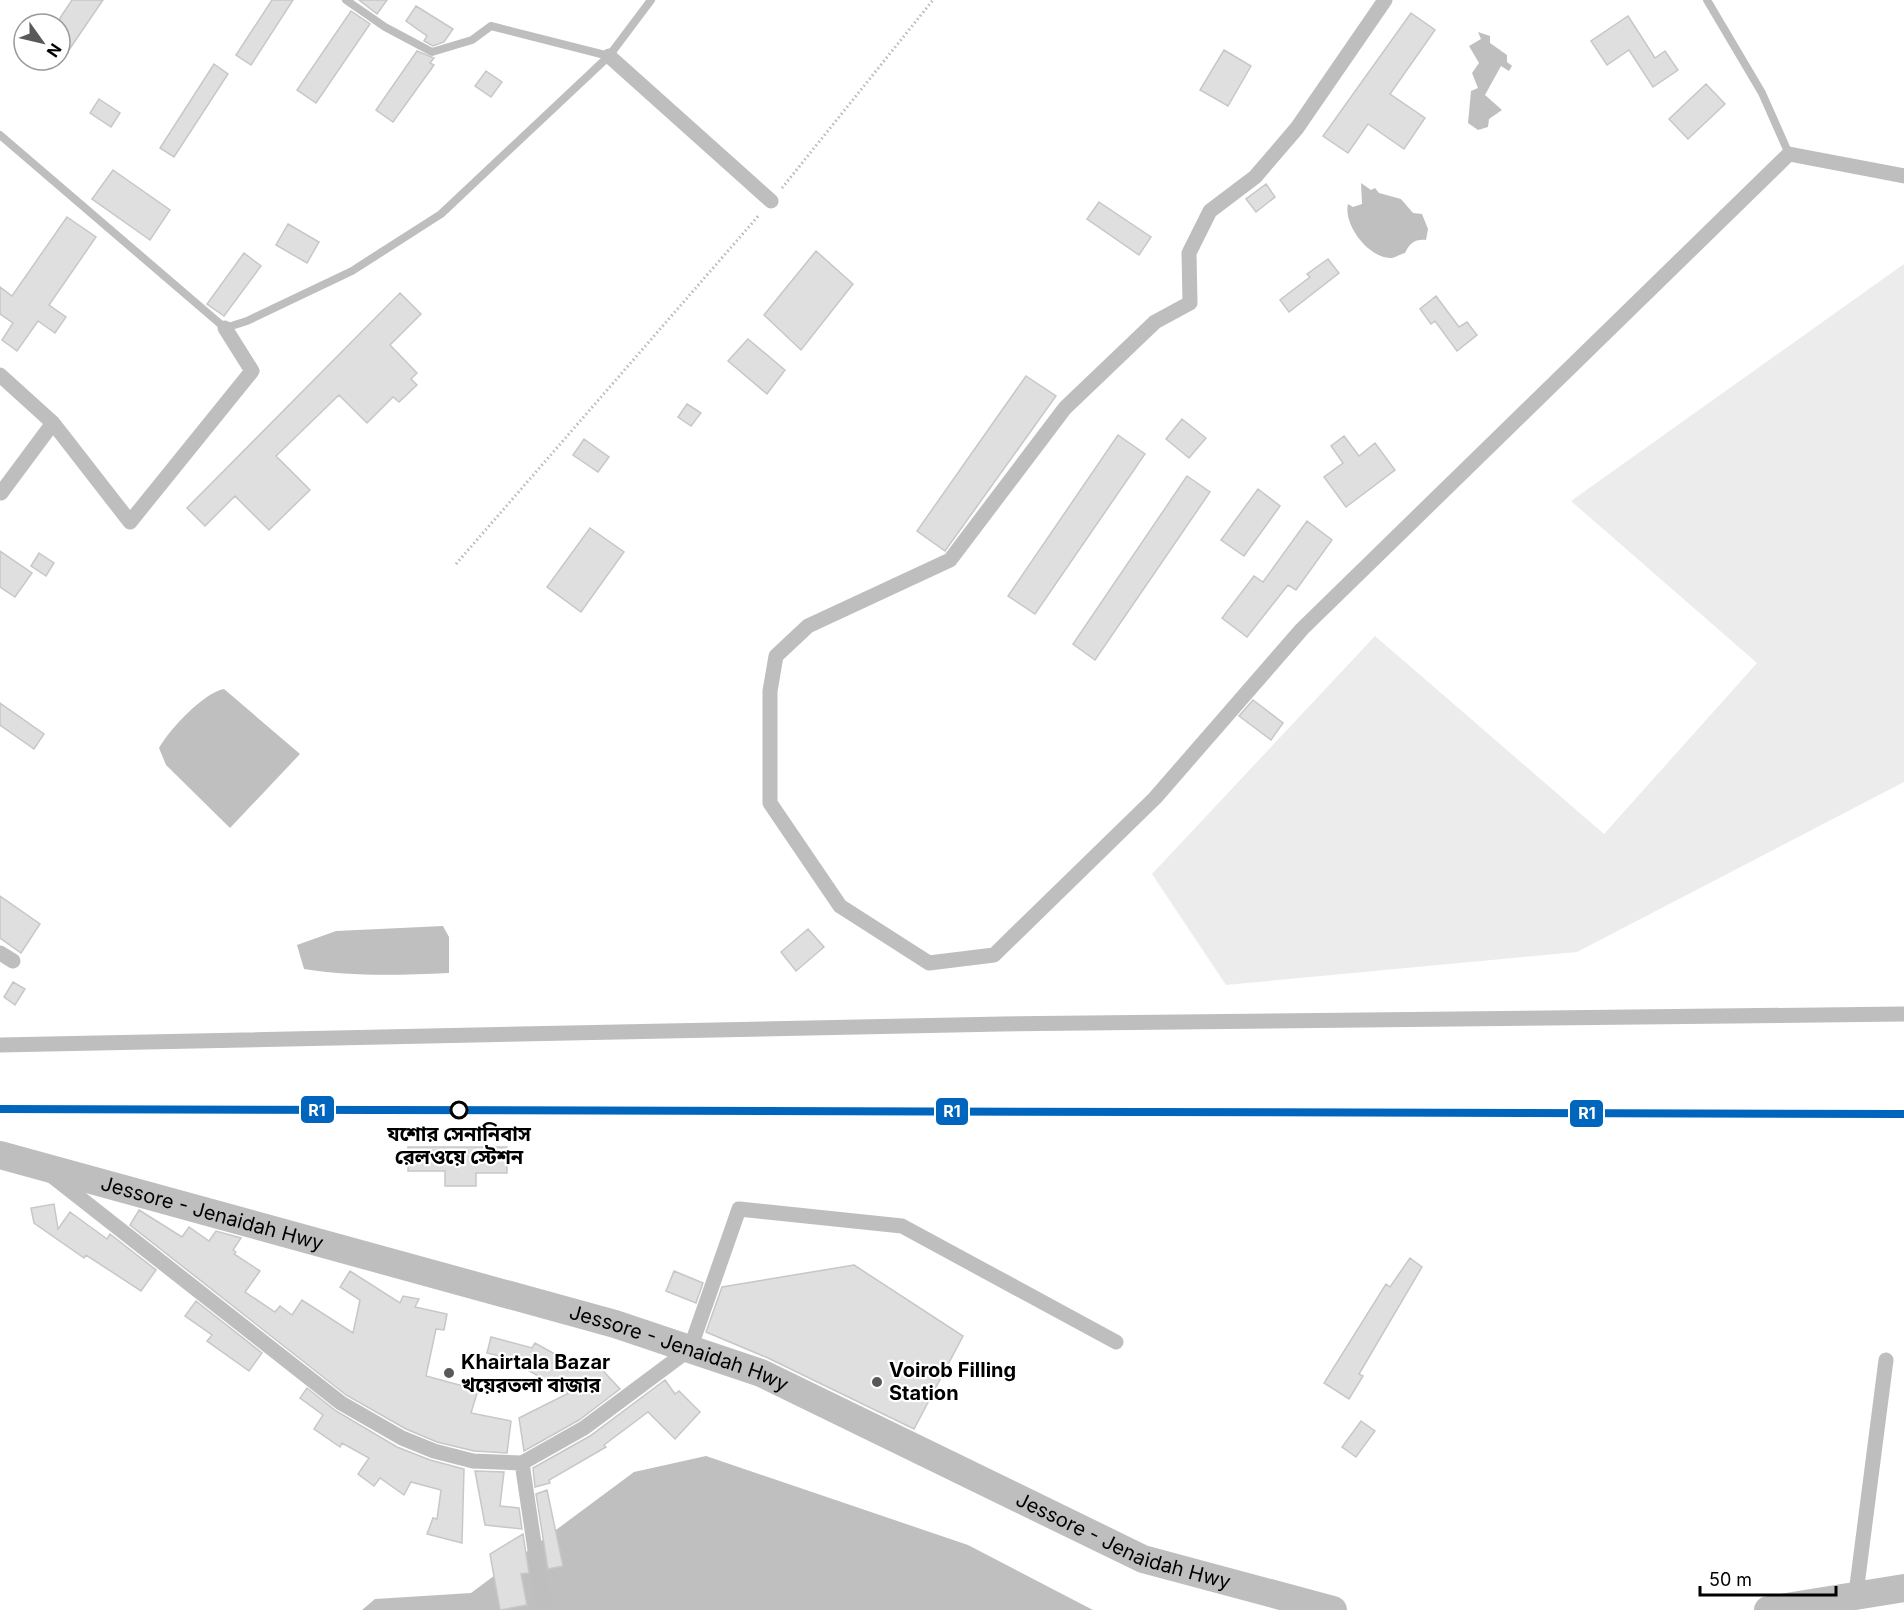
<svg xmlns="http://www.w3.org/2000/svg" width="1904" height="1610" viewBox="0 0 1904 1610" font-family="Inter,'Noto Sans Bengali',sans-serif">
  <style>
    .green { fill: #ececec }
    .water { fill: #bfbfbf }
    .building { fill: #dfdfdf; stroke: #c7c7c7; stroke-width: 1.5 }
    .lines { fill: none; stroke-linecap: round; stroke-linejoin: round }
    .path { stroke: #b9b9b9; stroke-width: 3; stroke-dasharray: 1.5 3; stroke-linecap: butt }
    .lane { stroke: #bebebe; stroke-width: 8 }
    .street { stroke: #bebebe; stroke-width: 15 }
    .highway { stroke: #bebebe; stroke-width: 28 }
    .rail-1-casing { stroke: #fff; stroke-width: 12 }
    .rail-1 { stroke: #0065bd; stroke-width: 8 }
    .stop-dot { fill: #fff; stroke: #000; stroke-width: 3 }
    .poi-dot { fill: #595959; stroke: #fff; stroke-width: 2 }
    .labels { text-anchor: middle; stroke-width: 4.5; stroke-linejoin: round; paint-order: stroke }
    .stop-label { font-size: 20px; font-weight: bold; fill: #000; stroke: #fff }
    .street-label { font-size: 20px; fill: #000; stroke: #fff }
    .poi-label { font-size: 20px; font-weight: bold; fill: #000; stroke: #fff; text-anchor: start }
    .line-badge { stroke: #fff; stroke-width: 2 }
    .badge-label { font-size: 16px; text-anchor: middle; font-weight: bold; fill: #fff }
  </style>
  <rect width="100%" height="100%" fill="#fff"/>
  <path class="green" d="M1904,264v518l-327,170 -351,33 -74,-111 223,-238 229,198 153,-171 -186,-162z"/>
  <path class="water" d="M1478,32l12,4v7l17,12v7l5,4 -3,5 -8,-5 -16,29 17,15 -13,9 -1,8 -10,3 -10,-7 3,-32 7,-3 -6,-15 7,-10 -10,-17 12,-7z
    M1361,183l10,7 4,-2 4,5 22,6 12,14 9,1 6,15 -2,11c-11,-1 -16,3 -21,13 -4,1 -9,4 -13,5 -23,1 -49,-33 -44,-54l5,3 9,-3z
    M224,689l76,65 -70,74 -64,-63 -7,-17c11,-19 44,-55 65,-59z
    M443,926l6,11v36c-49,2 -96,4 -145,-4l-7,-24 39,-14z
    M706,1456l262,89 125,65h-731l13,-11 96,-6 163,-121z"/>
  <path class="building" d="M72,0h31l-43,63v-45z
    M272,0h21l-42,65 -15,-10z
    M359,0h28l-10,14z
    M416,6l37,23 -9,13 -11,4 -9,-5 3,-5 -21,-15z
    M351,11l19,13 -54,79 -19,-13z
    M1411,13l24,17 -45,64 35,24 -21,31 -36,-25 -20,29 -25,-17z
    M1628,16l27,42 10,-7 13,19 -25,17 -24,-37 -22,15 -16,-24z
    M1224,50l27,16 -23,40 -28,-16z
    M417,51l17,7 -4,5 4,2 -41,57 -17,-12z
    M214,64l14,10 -54,83 -14,-9z
    M486,71l16,11 -11,15 -16,-11z
    M1706,84l19,20 -37,35 -19,-20z
    M99,99l21,14 -9,14 -21,-14z
    M113,170l57,40 -20,30 -58,-41z
    M1266,184l9,13 -19,15 -10,-13z
    M1099,202l52,35 -12,18 -52,-36z
    M67,217l29,20 -47,68 17,12 -11,16 -17,-12 -21,30 -15,-11 11,-17 -13,-9v-27l12,9z
    M288,224l31,18 -12,21 -31,-18z
    M816,251l37,33 -52,66 -37,-35z
    M244,253l17,13 -37,50 -17,-12z
    M1328,259l11,14 -50,39 -9,-12 30,-23 -3,-3z
    M400,293l21,21 -31,31 27,28 -6,6 6,6 -18,17 -6,-5 -26,26 -28,-28 -63,61 34,34 -41,40 -34,-34 -30,30 -18,-18z
    M1436,296l23,31 8,-5 10,13 -20,16 -22,-30 -4,3 -11,-15z
    M748,339l37,31 -18,24 -39,-33z
    M1026,376l30,20 -111,155 -28,-20z
    M687,404l14,9 -10,13 -13,-9z
    M1182,419l24,19 -17,20 -23,-19z
    M1118,435l27,19 -110,160 -27,-18z
    M1344,436l15,20 16,-13 20,27 -49,37 -22,-30 19,-14 -12,-17z
    M584,439l25,18 -11,15 -25,-17z
    M1187,476l23,16 -115,168 -22,-16z
    M1258,489l22,17 -36,50 -23,-16z
    M1307,521l25,19 -36,50 -8,-5 -41,52 -25,-19 32,-42 9,6z
    M590,528l34,24 -43,60 -34,-25z
    M0,551l32,22 -17,24 -15,-10z
    M39,553l15,10 -8,13 -15,-10z
    M1253,700l30,23 -12,17 -32,-24z
    M0,703l44,31 -10,15 -34,-24z
    M0,896l40,28 -19,29 -21,-15z
    M808,929l16,18 -28,24 -15,-19z
    M13,982l12,7 -10,16 -11,-8z
    M408,1147h99v26h-31v13h-31v-15h-37z
    M54,1204l4,25 12,-17 37,27 3,-5 46,36 -15,21 -55,-36 -2,3 -50,-35 -3,-15z
    M139,1210l43,27 7,-10 20,14 7,-10 25,7 -8,12 3,2 -2,2 26,17 -15,21 30,20 5,-6 12,9 10,-15 51,33 7,-33 -20,-13 10,-16 50,32 3,-7 16,3 -4,8 32,7 -3,16 -8,-1 -10,47 52,14 -7,23 40,8 -4,32 -33,-2 -37,-9 -31,-13 -60,-34 -216,-170z
    M1410,1258l12,9 -63,107 4,2 -14,23 -25,-16 62,-99 4,3z
    M854,1265l109,71 -49,93 -146,-71 -62,-26 16,-45z
    M674,1271l29,12 -7,20 -30,-12z
    M196,1301l66,52 -13,18 -42,-30 5,-6 -27,-19z
    M491,1337l41,11 3,-5 47,26 10,-10 28,30 -41,31 -55,31 -5,-33 50,-25 -47,-26 3,-5 -38,-9z
    M665,1380l10,14 4,-3 21,21 -25,27 -27,-27 -44,33 2,2 -57,33 1,3 -15,4 -2,-19 57,-32z
    M307,1388l29,23 61,36 33,13 34,9 -2,74 -35,-9 6,-16 4,1 4,-29 -30,-8 -7,13 -24,-17 -6,8 -16,-12 11,-16 -27,-15 -2,4 -26,-18 9,-14 -23,-17z
    M1361,1421l14,10 -19,26 -14,-10z
    M475,1471l29,1 -4,34 19,2 3,21 -37,-4z
    M547,1490l16,76 -15,3 -12,-75z
    M523,1534l6,39 -8,1 6,31 -27,5 -10,-56z"/>
  <g class="lines">
    <path class="path" d="M782,188l151,-188
      M456,564l304,-350"/>
    <path class="lane" d="M1707,0l55,93 27,61
      M609,56l42,-56
      M0,135l225,193 22,-7 105,-50 89,-57 168,-158 -118,-30 -19,14 -40,12 -47,-25 -39,-27"/>
    <path class="street" d="M1385,0l-88,128 -42,49 -45,34 -21,42 1,50 -35,19 -90,86 -115,152 -142,66 -32,30 -6,35v112l70,103 89,57 65,-8 161,-157 147,-169 487,-475 115,22
      M609,56l162,145
      M0,375l53,48 77,99 122,-151 -27,-43
      M1,493l52,-70
      M0,953l13,8
      M0,1045l1002,-21 902,-10
      M52,1176l289,227 61,35 32,13 39,10 49,2 62,-35 106,-79 49,-140 163,17 214,116
      M522,1463l22,147
      M1855,1601l31,-241"/>
    <g class="highway">
      <path id="s1" d="M0,1155l615,169 146,49 382,186 190,51"/>
      <path d="M1768,1610l136,-22"/>
    </g>
    <g class="rail-1-casing">
      <path id="rail-1" d="M0,1109l1904,5"/>
    </g>
    <use href="#rail-1" class="rail-1"/>
  </g>
  <circle class="stop-dot" cx="459" cy="1110" r="8"/>
  <g class="poi-dot">
    <circle cx="449" cy="1373" r="6"/>
    <circle cx="877" cy="1382" r="6"/>
  </g>
  <g class="labels">
    <g class="stop-label">
      <text x="459" y="1141">যশোর সেনানিবাস<tspan x="459" dy="23">রেলওয়ে স্টেশন</tspan></text>
    </g>
    <g class="street-label">
      <text dy="7" stroke="none"><textPath href="#s1" startOffset="220">Jessore - Jenaidah Hwy</textPath></text>
      <text dy="7" stroke="none"><textPath href="#s1" startOffset="706">Jessore - Jenaidah Hwy</textPath></text>
      <text dy="7" stroke="none"><textPath href="#s1" startOffset="1192">Jessore - Jenaidah Hwy</textPath></text>
    </g>
    <g class="poi-label">
      <text x="461" y="1369">Khairtala Bazar<tspan x="461" dy="23">খয়েরতলা বাজার</tspan></text>
      <text x="889" y="1377">Voirob Filling<tspan x="889" dy="23">Station</tspan></text>
    </g>
  </g>
  <g class="line-badge">
    <rect x="300" y="1095" width="35" height="29" rx="6" fill="#0065bd"/>
    <rect x="935" y="1097" width="34" height="29" rx="6" fill="#0065bd"/>
    <rect x="1569" y="1099" width="35" height="29" rx="6" fill="#0065bd"/>
  </g>
  <g class="badge-label">
    <text x="317" y="1116">R1</text>
    <text x="952" y="1117">R1</text>
    <text x="1587" y="1119">R1</text>
  </g>
  <g transform="translate(42 42) rotate(124)"><circle r="28" fill="#ffffff" stroke="#999999" stroke-width="1.5"/>
  <path d="M0-4.5L10 22L0 15L-10 22Z" fill="#595959"/>
  <text y="-9" font-size="16" font-weight="bold" text-anchor="middle" fill="#000000">N</text>
  </g>
  <path d="M1700 1586v9h136v-9" fill="none" stroke="#000000" stroke-width="3"/>
  <text x="1709" y="1586" font-size="18" fill="#000000" stroke="#ffffff" stroke-width="4.5" paint-order="stroke">50 m</text>
</svg>
